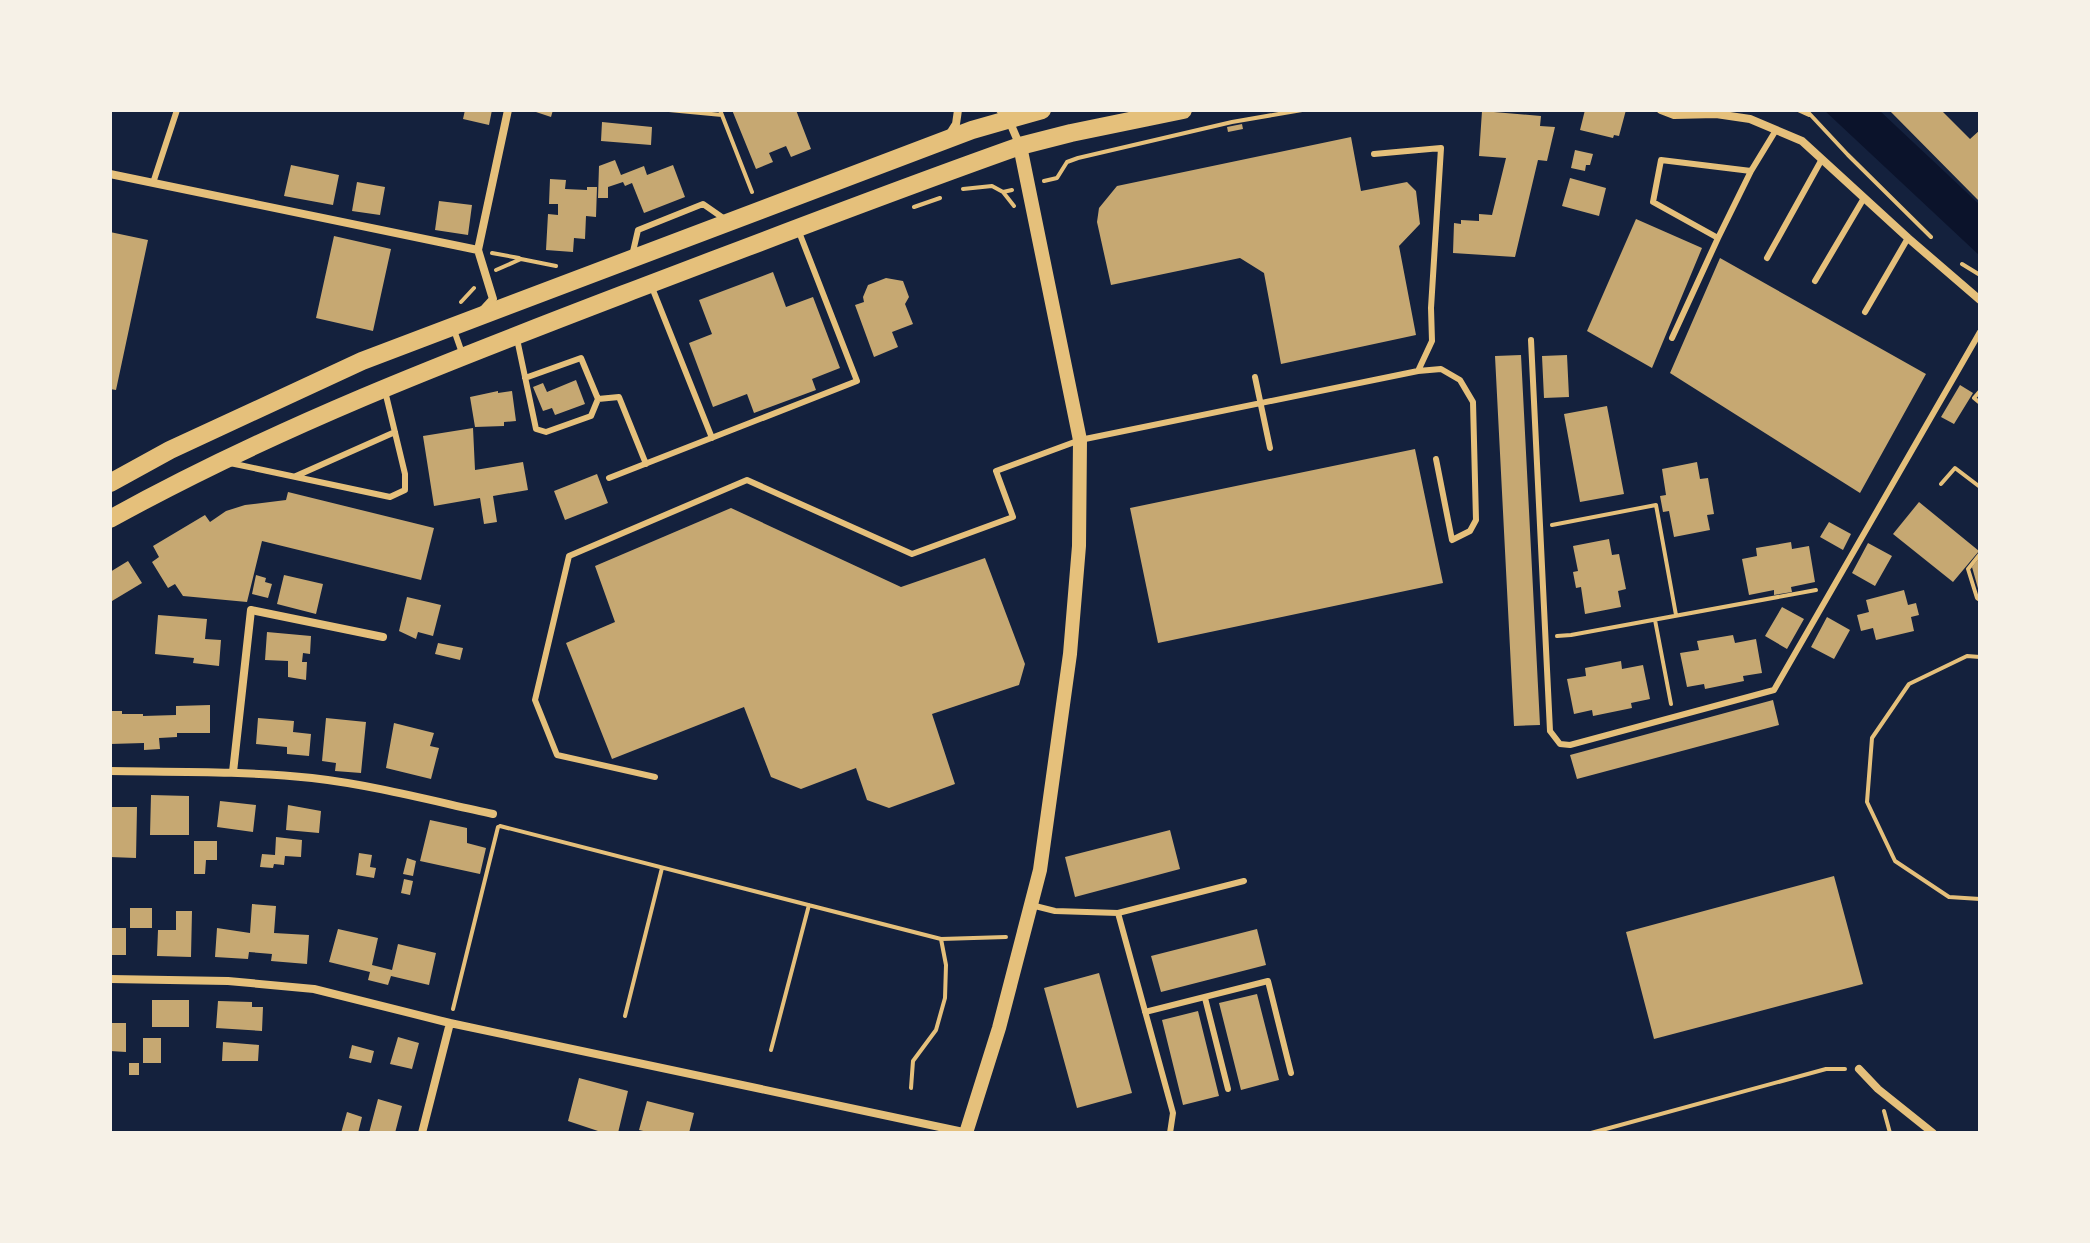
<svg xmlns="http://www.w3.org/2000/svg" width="2090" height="1243" viewBox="0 0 2090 1243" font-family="Commissioner,sans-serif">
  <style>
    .water { fill: #0b132b }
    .building { fill: #c6a872 }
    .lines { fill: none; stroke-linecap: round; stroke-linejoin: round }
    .path { stroke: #e5c07b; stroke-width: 4 }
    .service { stroke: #e5c07b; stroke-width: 6 }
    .minor { stroke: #e5c07b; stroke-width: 8 }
    .tertiary { stroke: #e5c07b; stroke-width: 14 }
    .primary { stroke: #e5c07b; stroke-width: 18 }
  </style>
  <rect width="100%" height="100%" fill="#14213d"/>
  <path class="water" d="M1824,110h55l101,95v51z"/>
  <path class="building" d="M465,110h27l-3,15 -26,-6z
    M530,110h23l-2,7z
    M732,110h64l15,39 -20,8 -5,-11 -17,7 4,9 -17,7z
    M1585,110h41l-7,26 -5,-1 -1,3 -33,-8z
    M1889,110h52l29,29 10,-9v72z
    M1482,111l59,5 -1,10 15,1 -8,34 -9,-1 -23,97 -62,-4 1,-30 7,1v-4l18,1v-7l13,1 14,-57 -27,-2z
    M602,122l50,5 -1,18 -50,-4z
    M1242,124l1,5 -15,3 -1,-5z
    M1351,137l10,54 46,-9 9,9 4,33 -21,22 17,89 -135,29 -17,-91 -24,-15 -129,27 -14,-63 2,-14 18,-22z
    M1575,150l18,4 -3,11h-4l-1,6 -14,-3z
    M615,160l6,15 23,-9 3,9 26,-10 12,32 -41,16 -12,-30 -7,3 -2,-4 -15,5v11h-10l1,-32z
    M291,165l48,10 -6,30 -49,-9z
    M1570,178l36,10 -7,28 -37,-10z
    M550,179l16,1 -1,9 22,1v-3h10l-1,30 -10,-1 -1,23 -11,-1 -1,14 -27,-2 2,-36 10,1v-11h-9z
    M357,182l28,5 -5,28 -28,-4z
    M439,201l33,4 -4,30 -33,-5z
    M1636,219l66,29 -50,120 -65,-37z
    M110,232l38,8 -32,150 -6,-1z
    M334,236l57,13 -18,82 -57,-13z
    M1720,258l206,116 -66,119 -190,-120z
    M773,272l13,35 27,-10 27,71 -28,11 4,11 -62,23 -7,-19 -34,13 -24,-64 23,-9 -13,-34z
    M886,278l17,3 6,16 -4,7 8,20 -21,8 6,15 -24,10 -19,-52 9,-3 -1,-5 5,-12z
    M1521,355l19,370 -26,1 -19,-370z
    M1567,355l2,42 -25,1 -2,-42z
    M576,380l9,24 -30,11 -3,-7 -9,3 -10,-24 10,-4 4,9z
    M1960,385l13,8 -19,31 -13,-7z
    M498,391v2l14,-2 4,30 -12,1v4l-29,1 -5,-30z
    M1607,406l17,88 -44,8 -16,-88z
    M473,428l2,42 48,-8 5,28 -35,6 4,26 -13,2 -4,-26 -46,8 -11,-70z
    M1415,449l28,134 -285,60 -28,-135z
    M1697,462l3,17 8,-1 6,36 -7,1 3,15 -36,7 -5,-26 -6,1 -3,-16 6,-1 -4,-26z
    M597,474l11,29 -43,17 -11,-29z
    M288,492l146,36 -13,52 -159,-39 -15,61 -64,-6 -8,-12 -7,4 -16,-26 7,-5 -6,-11 52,-31 5,7 16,-11 19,-6 41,-5z
    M1919,502l60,49 -26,31 -60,-48z
    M731,508l170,79 84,-29 40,106 -6,21 -87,29 23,70 -66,24 -22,-8 -11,-32 -55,21 -30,-12 -27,-70 -132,52 -46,-116 49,-21 -20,-56z
    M1829,522l22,12 -8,16 -23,-13z
    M1609,539l3,16 7,-1 7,35 -8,2 3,16 -36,7 -4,-27 -5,1 -3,-16 5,-1 -5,-25z
    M1791,542l1,7 17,-3 6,36 -24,5 1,5 -18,3v-5l-25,5 -7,-36 15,-3 -1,-8z
    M1868,543l24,13 -17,30 -23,-13z
    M1980,557v34l-1,1 -7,-25z
    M128,561l14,22 -30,18 -2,-29z
    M256,575l10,3 -1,4 7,2 -4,14 -16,-4z
    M284,575l39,9 -7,30 -39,-10z
    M1904,590l4,15 8,-2 3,12 -8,2 3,14 -38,9 -3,-12 -12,3 -4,-16 12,-3 -3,-12z
    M407,597l34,8 -8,31 -15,-4 -2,7 -17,-8z
    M1782,607l22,12 -17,30 -22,-13z
    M158,615l49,4 -2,20 16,1 -2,26 -26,-3 1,-5 -39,-4z
    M1827,617l23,13 -16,29 -23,-12z
    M267,632l44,4 -1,18 -7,-1 -1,9h5l-1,18 -18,-3v-16l-23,-1z
    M1733,635l2,8 21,-4 6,34 -19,3 1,5 -39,8 -1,-5 -17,3 -7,-34 19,-3 -2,-9z
    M438,643l25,5 -3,12 -25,-6z
    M1621,661l1,8 21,-4 7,34 -19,4 1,5 -39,8 -1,-6 -18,4 -7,-35 19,-3 -1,-8z
    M1773,700l6,25 -202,54 -7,-24z
    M210,705v28h-33v4l-18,1 1,11 -16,1v-7l-34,1v-33h12v3h21v2l33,-1v-9z
    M258,718l36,3 -1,11 18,2 -2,22 -22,-2v-7l-31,-3z
    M326,718l40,4 -5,51 -26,-2 1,-8 -14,-2z
    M394,723l40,10 -4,13 9,2 -8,31 -45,-11z
    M151,795l38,1v39h-39z
    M220,801l36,4 -3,27 -36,-5z
    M288,805l33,6 -2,22 -33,-3z
    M110,807h27l-1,51 -26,-1z
    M430,820l37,8v15l19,5 -6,26 -60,-13z
    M1170,830l10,39 -105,28 -10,-40z
    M276,837l26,3 -1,17 -16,-1 -1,9 -10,-1 -1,4 -13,-1 2,-13 13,1z
    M194,841h23v19h-11l-1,14h-11z
    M359,853l13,2 -2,12 6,1 -2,10 -18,-3z
    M407,858l9,3 -3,15 -10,-2z
    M1834,876l29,108 -209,55 -28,-107z
    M404,879l9,2 -3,14 -9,-2z
    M252,904l24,2 -2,27 35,2 -2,29 -36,-3 1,-7 -23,-2 -1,7 -33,-2 2,-29 33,5z
    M130,908h22v20h-22z
    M176,911h16l-1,46 -34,-1 1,-26h18z
    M110,928h16v27h-16z
    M338,929l40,9 -6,27 20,5 6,-26 38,9 -7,32 -38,-9 -3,9 -20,-5 2,-8 -41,-10z
    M1257,929l9,36 -105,27 -10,-36z
    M1099,973l33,120 -55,15 -33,-120z
    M1257,994l22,86 -38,10 -22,-87z
    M152,1000h37v27h-37z
    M218,1001l34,1v5h11l-1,24 -46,-3z
    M1198,1011l21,85 -36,9 -21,-85z
    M110,1023h16v29l-16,-1z
    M398,1037l21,6 -7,26 -22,-5z
    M143,1038h18v25h-18z
    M223,1042l36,3 -1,16h-36z
    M352,1045l22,6 -3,12 -22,-5z
    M129,1063h10v12h-10z
    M579,1078l49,13 -10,42h-14l-36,-12z
    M378,1099l24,7 -7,27h-26z
    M647,1101l47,12 -5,20h-37l-13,-3z
    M347,1112l15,5 -4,16h-17z"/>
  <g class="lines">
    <path class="path" d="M669,110l53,5
      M720,110l32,82
      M1798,110l11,5
      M1806,110l42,45 83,82
      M1044,181l13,-3 10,-16 11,-4 154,-36 70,-12
      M963,189l29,-3 11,6 9,-2
      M1003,192l11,14
      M914,207l26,-9
      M492,253l27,5
      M1962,264l18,11
      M496,270l25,-11 35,7
      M461,302l13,-14
      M1980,391l-6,7 6,5
      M1941,484l14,-16 25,19
      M1552,525l104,-20 20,110
      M1980,554l-12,15 9,29 3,2
      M1655,620l16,84
      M1557,636l14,-1 245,-45
      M1980,657l-13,-1 -58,28 -37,54 -5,64 28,59 54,36 31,2
      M500,826l441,113 5,26 -1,33 -9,32 -23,31 -2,27
      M941,939l65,-2
      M453,1009l45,-182
      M625,1016l37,-148
      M771,1050l38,-145
      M1884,1111l6,22
      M1591,1133l235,-64h19"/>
    <path class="service" d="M1751,171l-90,-11 -8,42 65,36 33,-67 25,-41
      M153,183l24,-73
      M632,256l6,-26 65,-26 23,16
      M1767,258l55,-99
      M1815,281l49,-83
      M651,285l61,153
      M1865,312l43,-74
      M454,330l8,23
      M1672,338l46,-100
      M517,339l19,90 10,3 45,-16 7,-17 -17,-41 -56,20
      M1531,340l19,391 10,13 10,1 204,-55 206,-358
      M1418,371l23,-2 19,11 13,22 3,118 -6,11 -18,9 -16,-81
      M1255,377l15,71
      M598,399l21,-2 27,67
      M230,463l160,34 15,-7v-16l-20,-83
      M296,476l99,-44
      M609,478l248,-97 -58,-149
      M655,777l-98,-22 -22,-55 34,-144 178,-76 165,74 101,-37 -17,-46 84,-31 338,-69 14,-30 -1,-33 10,-160 -67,6
      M1031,905l24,6 63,2 55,200 -3,20
      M1118,913l126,-32
      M1205,998l23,91
      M1145,1012l123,-31 23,92"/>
    <path class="minor" d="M1000,110l8,8 12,28
      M1661,110l13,5 42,-1 34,5 52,22 106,97 72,62
      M949,135l7,-11 2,-14
      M110,174l368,76
      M482,311l11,-12 -15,-49 30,-140
      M110,771c68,1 135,0 202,7 61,7 121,23 181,36
      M233,772l18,-162 132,27
      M110,979l118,2 86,8 136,34 518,110
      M1859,1069l19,20 55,44
      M422,1133l28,-110"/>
    <path class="tertiary" d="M966,1133l33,-105 41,-158 30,-216 9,-108 1,-106 -60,-294"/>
    <path class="primary" d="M110,483l60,-33 192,-89 610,-231 70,-20
      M110,519c164,-91 339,-158 514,-225 132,-50 263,-101 396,-148l51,-13 112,-23"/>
  </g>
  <rect width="2090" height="1243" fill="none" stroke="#f6f1e7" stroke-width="224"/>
</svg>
